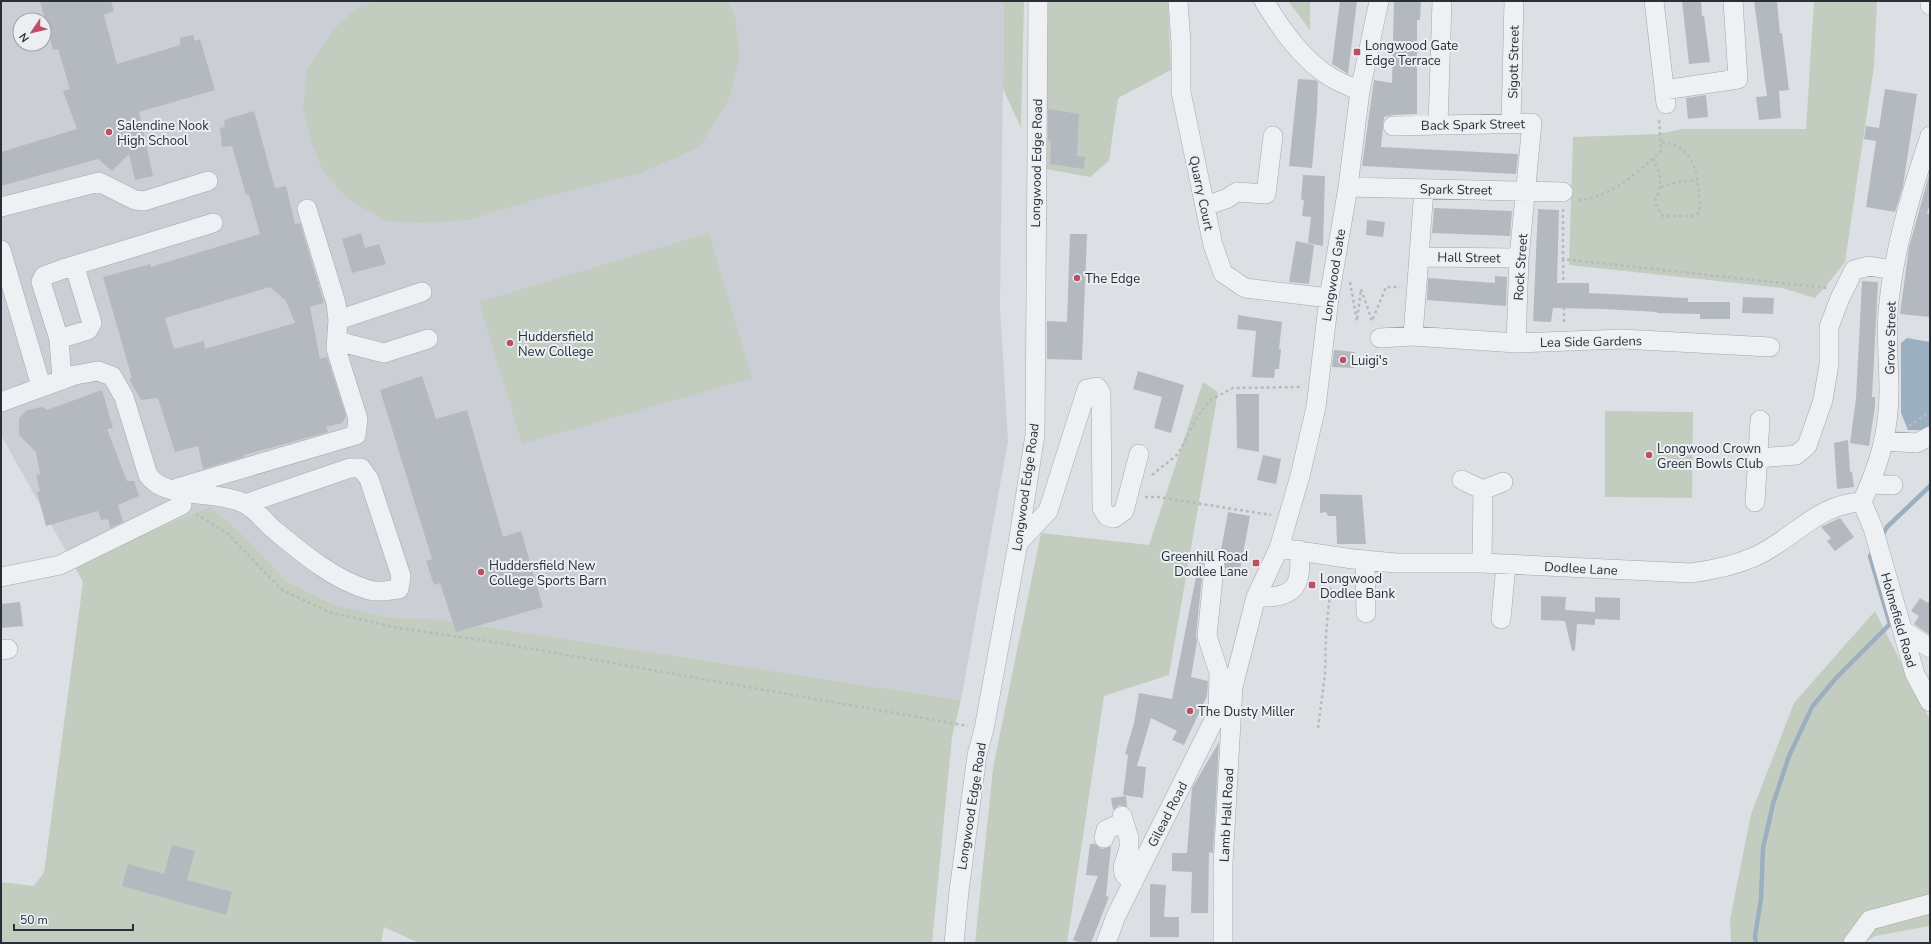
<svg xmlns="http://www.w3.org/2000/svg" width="1931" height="944" viewBox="0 0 1931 944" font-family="'Nunito Sans',sans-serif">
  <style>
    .built { fill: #cbcfd5; fill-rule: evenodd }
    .green { fill: #c3cdbf }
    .water { fill: #9bafc1 }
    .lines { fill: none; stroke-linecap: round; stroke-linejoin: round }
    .stream { stroke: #9bafc1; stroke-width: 4.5 }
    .building { fill: #b4b9c0; fill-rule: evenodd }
    .minor-casing { stroke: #a2a7ad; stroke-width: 20 }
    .path { stroke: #b7babf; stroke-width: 2.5; stroke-dasharray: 3 3; stroke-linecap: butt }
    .minor { stroke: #eef0f3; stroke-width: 19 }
    .poi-dot { fill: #bc4f64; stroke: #ebeff2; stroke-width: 1.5 }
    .labels { text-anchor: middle; stroke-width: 4; stroke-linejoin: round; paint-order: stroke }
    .poi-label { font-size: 13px; fill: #282f39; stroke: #ebeff2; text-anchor: start }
    .street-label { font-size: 13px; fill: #282f39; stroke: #ebeff2 }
  </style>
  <rect width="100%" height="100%" fill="#dce0e4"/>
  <path class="built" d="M1,1h1003l-4,305 8,135 -47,259 -525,-81 -44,-1 -60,-14 -46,-23 -38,-41 -175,24 -72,-129zM20,20h24v24h-24z"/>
  <path class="green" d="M379,1h348l8,14 5,42 -11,42 -29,48 -61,27 -102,25 -68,21 -47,3 -37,-2 -38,-23 -24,-27 -11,-27 -9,-35 4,-39 27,-41 21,-20z
    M1004,1h20l-3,127 -18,-39z
    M1046,1h122l3,69 -53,28 -9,63 -19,16 -44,-8z
    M1288,1h22v29z
    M1814,1h63l-3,65 -29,196 -18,23 -12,13 -33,-10 -213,-23 4,-128 85,-3 25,-5h123z
    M709,233l43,145 -230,66 -43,-142z
    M1203,382l15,10 -49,283 -65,21 -37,247h-92l18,-175 48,-235 108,12z
    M1605,411l88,1 -1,86 -87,-1z
    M210,507l38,33 38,41 46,23 60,14 44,1 525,81 -9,37 -20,206h-513l-35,-16 -3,16h-380v-61l33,4 10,-14 39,-290 -10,-18z
    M1875,611l55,109v206l-55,10 -11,7h-133l-1,-23 21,-106 43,-111z"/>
  <path class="water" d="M1907,338l23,4v88h-22l-7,-17v-70z"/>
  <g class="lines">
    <path class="stream" d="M1882,536l5,-9 43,-41
      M1756,943l-1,-7 6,-37 2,-51 10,-44 16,-48 23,-49 24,-29 54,-54 -20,-68 4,-7"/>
  </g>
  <path class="building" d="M40,1h71l3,10 -10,4 13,49 63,-19v-7l13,-3 2,6 5,-2 15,51 -76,22 14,64 -18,4 -6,-26 -17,17 -14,-12 -97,27v-34l76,-23 -14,-38 7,-2 -12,-40 -5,1z
    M1340,1h17l-9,73 -16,-10z
    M1394,1h27l-1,19h-3v94l-24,1 -9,2 -3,30 137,7 -2,20 -154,-8 12,-86 18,3z
    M1682,1h19l1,15h2l6,46 -21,2z
    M1754,1h23l3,32h2l7,57 -10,1 2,27 -22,2 -3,-23 11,-1z
    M1298,79l17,1 3,2 -1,28 -5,58 -23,-2z
    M1885,89l32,5 -14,92 -8,26 -29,-5 10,-66 -12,-2 2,-13 13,2z
    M1706,95l2,22 -20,2 -2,-21z
    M1048,109l31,5 -2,42 8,1 -1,12 -34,-5 1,-23 -3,-1z
    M254,111l21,77 11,-2 9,38 5,-1 24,80 -14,4 10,52 7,-2 19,59 -4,7 -16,4 2,5 -84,23v2l-41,12 -5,-23 -23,6 -17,-54 -17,2 -12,-21 3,-1 -29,-101 47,-13 1,3 109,-33 -11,-39h-3l-14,-49 -10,1 -2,-19 5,-1 -1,-7zM270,287l16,14 9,22 -90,26 -1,-8 -30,8 -9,-31z
    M1930,172v30l-3,12h3v103l-30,-3 9,-67z
    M1303,175l22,1 -2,70 -15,-3 3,-26 -9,-1 2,-15 -3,-2z
    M1434,208l78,3 -2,25 -78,-3z
    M1538,209l21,1 -2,73h32v10l99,5v4h42v17h-30v-5l-43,-1v-1l-53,-3 -51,-1 -2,14 -18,-1z
    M1367,220l18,2 -2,15 -17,-2z
    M361,233l4,15 14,-4 7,20 -34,9 -10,-34z
    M1070,234h17l-5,126 -35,-1v-38l20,1z
    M1296,241l18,4 -5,39 -20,-2z
    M1495,276l12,1 -1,29 -79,-6 1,-22 67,5z
    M1862,281l16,1 -6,115h3v9l-6,40 -19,-3 6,-44z
    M1743,297l31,1 -1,16 -31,-1z
    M1238,315l44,7 -3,27h2l-2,20h-4l-1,9 -22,-1 4,-46 -19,-2z
    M1334,350l21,2 -1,16 -22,-1z
    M1138,371l46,14 -13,48 -17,-5 8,-31 -29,-8z
    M422,376l14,43 31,-9 36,127 18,-6 22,76 -87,25 -16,-49 -6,2 -8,-24 6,-2 -52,-169z
    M102,390l11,38 -6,1 20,52h7l5,15 -21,9 5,17 -13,6 -2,-9 -7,1 -3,-9 -52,15 -9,-34 3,-1 -4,-16 4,-1 -4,-22 -17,-17v-17l8,-8 16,-3 4,3z
    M1236,394h23v58l-22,-4z
    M1848,440l2,32h2l2,15 -17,2 -3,-46z
    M1263,455l18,4 -5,25 -19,-4z
    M1320,494l42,1 4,49h-29l-1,-28h-8l-2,-4 -6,1z
    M1228,512l22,4 -11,59 -14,-3v-17l-4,-5z
    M1840,518l14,19 -19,14 -8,-10 4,-3 -10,-11z
    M1200,556l4,1 -8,78 1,7 -6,35 17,4 -1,15 -23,49 -12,-5 5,-9 -26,-13 -14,48 9,1 -3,31 -20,-3 5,-40 -3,-1 9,-31 5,-30 33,6z
    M1541,596l25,1 -1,13 30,2v2v-17l25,1v22l-25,-1v6l-18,-1 -2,26 -3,1 -7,-30 -24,-1z
    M1920,598l8,5 2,-4v36l-16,-11 5,-8 -8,-5z
    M20,602l3,24 -22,2v-24z
    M1219,742l-6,111 -4,-1 -1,61h-17l1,-41 -20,-1v-18h15l5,-65z
    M1126,796l1,11 -8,-2 -6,5 -2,-12z
    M1090,844h5l7,5 9,-3 -5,50 3,1 -18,46h-10l-8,-3 25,-64 -12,-1z
    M172,845l23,6 -8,29 45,12 -6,23 -104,-29 6,-22 36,10z
    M1150,884l16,1 -2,32h15v20h-29z"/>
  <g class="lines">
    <g class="minor-casing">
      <path id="minor" d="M1178,1l3,42v49l32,153 10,28 22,15 84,10
        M1264,1c17,28 39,60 68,77 9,5 19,9 28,13
        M1654,1l12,103
        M1930,1v4
        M1664,90l74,-11 -5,-78
        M1511,123l3,-122
        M1438,125l4,-124
        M1393,126l139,-3 -13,135 -3,85
        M1348,187l215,5
        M1424,189l-11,147 103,7 106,-4 148,8
        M1205,206l21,-7 11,-7 29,2 7,-58
        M1,207l98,-25 36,18 9,1 64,-20
        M1,250l40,136
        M1419,257l100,1
        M66,268l147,-45
        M338,320l84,-28
        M1380,338l33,-2
        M59,339l29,-9 4,-7 -16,-52 -10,-3 -22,8 -3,6 18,57 3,41
        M337,341l47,12 44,-14
        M1,402l74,-27 23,-4 14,5 12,21 24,78c18,26 69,14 97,29 10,5 19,16 27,24 29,24 60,51 97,62 9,3 21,0 30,-1l2,-13 -32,-97 -8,-11h-11l-105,36
        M1885,441l32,2 13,-7
        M1758,458l38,-3 11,-9 16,-46 6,-36v-37l11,-29 14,-28 15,-4 24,4
        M1462,480l21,10 20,-8
        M1871,484l22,1
        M177,488l179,-53 2,-16 -22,-70 2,-29 -2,-17 -29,-94
        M1755,502l5,-82
        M1862,502l11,26 42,146 15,28
        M1018,543l30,-32 39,-122 10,-2 4,6 1,115 5,8 7,2 10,-7 15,-57
        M1279,548l74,11 43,4h86l209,10c22,-3 42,-7 63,-16 39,-17 62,-53 108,-55 17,-37 27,-70 27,-111 0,-26 -3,-53 -1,-79 5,-60 23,-119 42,-176
        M1215,559l-8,77 12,37 -1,37
        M1365,560l1,53
        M1482,563l1,-73
        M1,577l59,-12 122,-60
        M1256,597c38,2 47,-10 43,-47
        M1501,619l5,-54
        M1904,631l26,17
        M1,650l7,-1
        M1122,816l7,22v10l-6,19 1,7 9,9
        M1104,838l2,-8 18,-8
        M954,943l5,-52 18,-136 7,-26 34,-186 17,-108 3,-434
        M1106,943l10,-27 102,-204 13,-22
        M1223,943v-79l10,-177 23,-90 23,-49 21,-72 16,-69 13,-109 19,-111 12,-96 19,-90
        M1853,943l17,-23 60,-16"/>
    </g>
    <path class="path" d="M1653,158c7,15 11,27 2,42l2,7 6,9h29l7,-3 1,-7c-3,-30 -2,-60 -40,-64
      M1661,187l16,-5 21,-2
      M1578,200c33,-2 59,-28 83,-49l-2,-33
      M1563,209v50l264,29
      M1563,259l1,65
      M1350,282l7,39 4,-32 11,32 14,-34h14
      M1909,426l21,-14
      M1152,475l26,-21 18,-35 14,-19 23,-12 69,-1
      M1145,497h13l113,18
      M196,514l31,19 55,57 47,22 69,16 90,13 480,85
      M1318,728l7,-53 1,-41 6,-61"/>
    <use href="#minor" class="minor"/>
  </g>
  <g class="poi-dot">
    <rect x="1353" y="48" width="8" height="8" rx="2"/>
    <circle cx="109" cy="132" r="4"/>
    <circle cx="1077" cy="278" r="4"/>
    <circle cx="510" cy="343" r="4"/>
    <circle cx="1343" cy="360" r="4"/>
    <circle cx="1649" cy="455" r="4"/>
    <rect x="1252" y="559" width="8" height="8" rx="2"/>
    <circle cx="481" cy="572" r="4"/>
    <rect x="1308" y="581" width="8" height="8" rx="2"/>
    <circle cx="1190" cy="711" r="4"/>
  </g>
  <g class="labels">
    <g class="poi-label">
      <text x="1365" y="50">Longwood Gate<tspan x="1365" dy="15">Edge Terrace</tspan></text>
      <text x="117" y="130">Salendine Nook<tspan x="117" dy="15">High School</tspan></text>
      <text x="1085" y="283">The Edge</text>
      <text x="518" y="341">Huddersfield<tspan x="518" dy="15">New College</tspan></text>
      <text x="1351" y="365">Luigi's</text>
      <text x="1657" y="453">Longwood Crown<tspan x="1657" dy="15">Green Bowls Club</tspan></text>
      <text x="1248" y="561" text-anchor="end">Greenhill Road<tspan x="1248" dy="15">Dodlee Lane</tspan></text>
      <text x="489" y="570">Huddersfield New<tspan x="489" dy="15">College Sports Barn</tspan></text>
      <text x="1320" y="583">Longwood<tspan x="1320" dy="15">Dodlee Bank</tspan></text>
      <text x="1198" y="716">The Dusty Miller</text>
    </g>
    <g class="street-label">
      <text transform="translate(1513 62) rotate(-89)" y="5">Sigott Street</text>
      <text transform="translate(1473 124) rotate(-1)" y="5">Back Spark Street</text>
      <text transform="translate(1036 163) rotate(-89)" y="5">Longwood Edge Road</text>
      <text transform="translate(1456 189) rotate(1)" y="5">Spark Street</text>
      <text transform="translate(1202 193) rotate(78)" y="5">Quarry Court</text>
      <text transform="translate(1469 257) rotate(1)" y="5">Hall Street</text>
      <text transform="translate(1520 267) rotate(-86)" y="5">Rock Street</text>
      <text transform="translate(1333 275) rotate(-81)" y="5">Longwood Gate</text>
      <text transform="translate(1890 338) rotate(-89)" y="5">Grove Street</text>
      <text transform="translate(1591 341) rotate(-1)" y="5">Lea Side Gardens</text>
      <text transform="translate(1025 487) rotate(-82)" y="5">Longwood Edge Road</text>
      <text transform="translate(1581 568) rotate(3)" y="5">Dodlee Lane</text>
      <text transform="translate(1899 620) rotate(74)" y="5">Holmefield Road</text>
      <text transform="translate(971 806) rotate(-81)" y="5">Longwood Edge Road</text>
      <text transform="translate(1167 814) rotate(-63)" y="5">Gilead Road</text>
      <text transform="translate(1226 815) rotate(-87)" y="5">Lamb Hall Road</text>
    </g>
  </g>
  <rect width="1931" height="944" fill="none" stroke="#282f39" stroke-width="4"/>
  <g transform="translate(32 32) rotate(235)"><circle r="19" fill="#ebeff2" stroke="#9da2a8"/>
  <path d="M0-3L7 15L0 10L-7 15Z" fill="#bc4f64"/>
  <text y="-6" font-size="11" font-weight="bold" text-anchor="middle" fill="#282f39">N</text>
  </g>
  <path d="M14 924v6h119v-6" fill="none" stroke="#282f39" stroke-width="2"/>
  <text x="20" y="924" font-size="12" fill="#282f39" stroke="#ebeff2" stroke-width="3" paint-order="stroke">50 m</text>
</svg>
